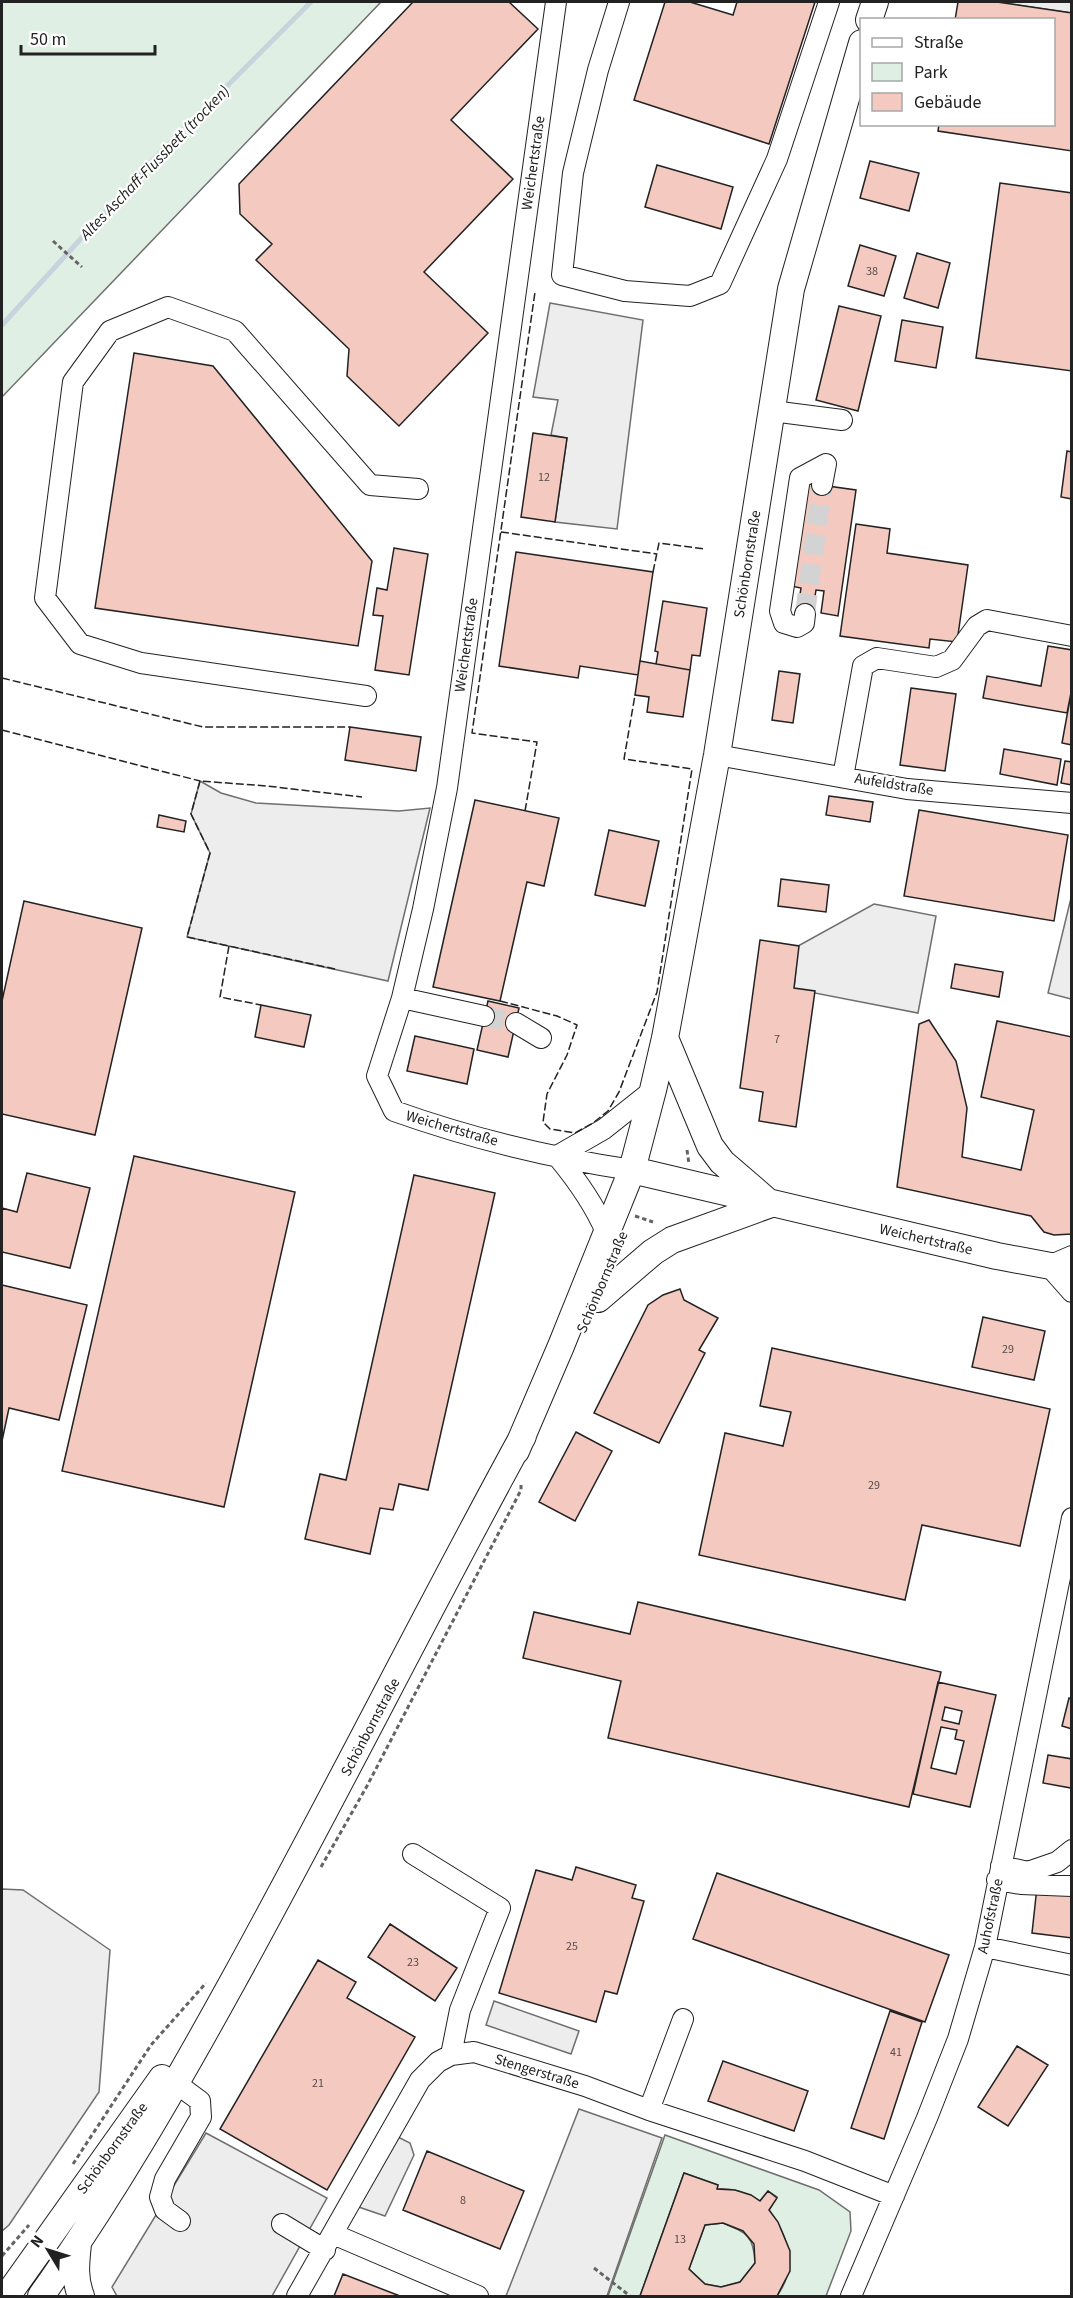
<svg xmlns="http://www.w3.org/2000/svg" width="1073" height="2298" viewBox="0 0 1073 2298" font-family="'Source Sans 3',sans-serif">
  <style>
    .green { fill: #e0efe3; stroke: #6f6f6f; stroke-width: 1.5 }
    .parking { fill: #ededed; stroke: #6f6f6f; stroke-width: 1.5 }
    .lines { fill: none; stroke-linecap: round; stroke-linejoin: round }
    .stream { stroke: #c7d3dd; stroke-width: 5 }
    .building { fill: #f3c9c0; stroke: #222; stroke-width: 1.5; fill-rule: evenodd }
    .minor-tunnel { stroke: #d3d3d3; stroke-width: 20; stroke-dasharray: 20 10; stroke-linecap: butt }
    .minor-casing { stroke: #222; stroke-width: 22 }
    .major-casing { stroke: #222; stroke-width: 28 }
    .path { stroke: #646464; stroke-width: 3; stroke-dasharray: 4.5 3; stroke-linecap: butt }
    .minor { stroke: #fff; stroke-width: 20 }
    .major { stroke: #fff; stroke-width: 26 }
    .fence { stroke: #222; stroke-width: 1.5; stroke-dasharray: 8 3; stroke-linecap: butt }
    .labels { text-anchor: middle; stroke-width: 4.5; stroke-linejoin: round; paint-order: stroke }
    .number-label { font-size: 12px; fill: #564c4a }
    .street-label { font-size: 15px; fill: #222; stroke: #fff }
    .water-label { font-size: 16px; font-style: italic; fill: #222; stroke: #fff }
  </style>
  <rect width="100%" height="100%" fill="#fff"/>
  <path class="green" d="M2,2h379l-379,395z
    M665,2135l154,55 31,22 1,19 -25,65h-49c21,-29 12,-59 -8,-86l8,-13 -9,-6 -8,10c-14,-9 -27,-13 -43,-12l1,-4 -34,-12 -44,123h-32z
    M723,2223c24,10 31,13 32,40l-15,19 -19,5 -16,-3 -16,-15 16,-44z"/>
  <path class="parking" d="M997,2h74v11z
    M550,303l93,17 -26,209 -62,-7 12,-84 -16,-3 7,-35 -25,-3z
    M200,781l21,12 35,10 143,8 31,-3 -42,173 -201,-44 23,-84 -19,-39z
    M1071,898l1,101h-1l-23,-6z
    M874,904l62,12 -18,97 -124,-24 4,-43z
    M2,1889l21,1 87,60 -11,142 -90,133 -7,6z
    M494,2001l85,30 -8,23 -85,-29z
    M579,2109l83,29 -55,158h-101z
    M206,2133l121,65 -55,98h-155l-5,-9z
    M390,2133l20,10 4,12 -29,61 -35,-12z"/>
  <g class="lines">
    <path class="stream" d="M2,325l150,-164 159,-159"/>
  </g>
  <path class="building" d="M413,2h96l29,27 -87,91 62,59 -89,93 64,61 -89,93 -52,-50 2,-27 -93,-89 16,-16 -32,-30 -1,-30z
    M665,2h25l43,13 4,-13h78l-46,142 -135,-44z
    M958,2h39l75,11v138l-134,-20 1,-7h115v-104h-99z
    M870,161l49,12 -10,38 -49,-13z
    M657,165l76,22 -12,42 -76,-22z
    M1000,183l72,10v178l-96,-13z
    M860,245l36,11 -12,40 -36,-10z
    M917,253l33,10 -12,45 -34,-10z
    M839,306l42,10 -23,95 -42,-11z
    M902,320l41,7 -7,41 -41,-7z
    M134,353l79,13 159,195 -14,85 -263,-38z
    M533,433l34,5 -12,84 -34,-5z
    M1067,451l5,1v47l-11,-2z
    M806,483l50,7 -18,126 -17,-3 3,-22 -8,-1 -4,25 -15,-2 4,-25 -10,-2z
    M856,524l34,5 -3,24 81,12 -11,77 -27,-3 -1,9 -89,-12z
    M394,548l34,6 -19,121 -34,-5 8,-54 -10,-1 4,-27 10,2z
    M516,552l137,20 -15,103 -58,-9 -2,12 -79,-12z
    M663,601l44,7 -7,48 -8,-1 -2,15 -34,-6 2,-12 -3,-1z
    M1048,646l24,4v38l-5,25 -84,-15 4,-22 54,10z
    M640,661l50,9 -7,47 -36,-5 2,-15 -14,-2z
    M779,671l21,3 -7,49 -21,-3z
    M911,688l45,6 -11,77 -45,-6z
    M1072,688v57l-10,-2z
    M350,727l71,10 -5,34 -71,-11z
    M1004,749l57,10 -4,26 -57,-11z
    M1065,761l7,1v23l-11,-2z
    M829,796l44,6 -3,20 -44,-7z
    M475,800l84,18 -15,68 -17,-4 -27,119 -67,-14z
    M919,810l149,25 -14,86 -150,-25z
    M159,815l27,6 -2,11 -27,-5z
    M609,830l50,11 -14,65 -50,-11z
    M781,879l48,6 -3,27 -48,-6z
    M24,901l118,27 -47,207 -93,-21v-113z
    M760,940l39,6 -5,42 21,3 -19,136 -37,-6 4,-29 -23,-4z
    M955,964l48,8 -4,25 -48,-9z
    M488,1001l31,7 -11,49 -31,-7z
    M261,1005l50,10 -7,32 -49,-10z
    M929,1020l27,41 11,47 -5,49 59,13 13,-60 -53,-13 16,-76 75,16v197l-18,1 -10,-3 -13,-16 -134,-29 22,-163z
    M415,1036l59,13 -7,35 -60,-13z
    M134,1156l161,36 -71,315 -162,-36z
    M27,1173l63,15 -20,80 -68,-16v-44l15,4z
    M414,1175l81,18 -67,297 -29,-6 -6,26 -13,-2 -10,46 -65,-15 15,-65 26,6z
    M2,1285l85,20 -28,115 -50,-12 -7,33z
    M680,1289l4,11 34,18 -19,32 6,3 -46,90 -65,-30 54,-108 15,-10z
    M983,1317l62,14 -11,49 -62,-13z
    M772,1348l278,61 -30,137 -98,-21 -17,75 -206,-45 26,-122 58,13 8,-34 -31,-6z
    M576,1432l36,19 -37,70 -36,-19z
    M638,1602l303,70 -32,135 -301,-69 13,-57 -98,-23 11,-46 96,22z
    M938,1682l58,13 -26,112 -57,-13zM945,1707l17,4 -3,13 -17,-4zM941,1727l16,3 -2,9 9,2 -8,33 -25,-6z
    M1069,1698l3,1v30l-10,-3z
    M1048,1755l24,4 -1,29 -28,-5z
    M576,1867l60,18 -4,13 12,3 -27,93 -12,-3 -9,31 -97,-29 37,-123 36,10z
    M717,1873l232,82 -24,67 -232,-83z
    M1037,1887l35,4v47l-40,-5z
    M390,1924l67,44 -22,33 -67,-44z
    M318,1960l38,22 -9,16 68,39 -88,153 -107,-61z
    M890,2011l32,11 -38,117 -33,-11z
    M1017,2046l31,19 -40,61 -30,-19z
    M723,2061l85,30 -14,40 -86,-30z
    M427,2151l97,40 -24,58 -97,-39z
    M684,2173l34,12 -1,4 18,1 16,5 9,6 8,-10 9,7 -8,12 9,12 12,29v20l-13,25h-137zM723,2223l20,8 11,13 1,19 -15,19 -19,5 -16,-3 -16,-15 16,-44z
    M343,2274l57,22h-66z"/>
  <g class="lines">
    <path class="minor-tunnel" d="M805,614l17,-129
      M484,1016l32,7"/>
    <g class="minor-casing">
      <path id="minor" d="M556,2l-109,786 -24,121 -21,89 -25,78 17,35c76,27 158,47 238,59
        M619,2l-21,68 -25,103 -11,102 63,16 65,5 30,-12 57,-125 52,-157
        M772,411l70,9
        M805,614l-1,9 -7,4 -13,-4 -4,-12 20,-133 26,-14 -4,21
        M366,696l-225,-33 -61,-19 -35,-46 28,-216 37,-51 58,-24 67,24 135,154 48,4
        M717,755l190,34 165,14
        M843,777l20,-111 14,-8 59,9 16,-7 25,-34 10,-6 85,16
        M402,998l82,18
        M516,1023l25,15
        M557,1156l47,-27 49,-39
        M557,1156c20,24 37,48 49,76
        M1072,1256l-23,10 23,26
        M413,1854l87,54 -40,102 -9,45
        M1001,1866l27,6 29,-10 15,-12
        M997,1880l24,4 51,2
        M985,1947l87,18
        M177,2084l23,17 1,16 -36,62 -5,18 5,13 15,11
        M649,2110l34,-91
        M282,2224l43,26
        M333,2234l145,62
        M297,2296l123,-216 18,-18 13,-7 23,-3 111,34 64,24 156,51 89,35
        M851,2296l76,-178 31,-79 27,-92 87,-429"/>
    </g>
    <g class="major-casing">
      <path id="major" d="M869,20l6,-18
        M665,1038l45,108 12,16 44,38
        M632,1170l365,86 75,14
        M598,1299l55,-47 19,-12 99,-36
        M516,1451l45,-105 71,-176 21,-80 12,-52 52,-283 74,-466 71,-246
        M78,2244c-2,19 -4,34 3,52
        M7,2296l155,-218
        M41,2296c71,-100 132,-206 191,-313 100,-181 192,-366 291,-547"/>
    </g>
    <path class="path" d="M53,241l29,26
      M687,1150l2,14
      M635,1216l18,6
      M321,1867l46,-81 154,-296v-5
      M73,2164l78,-119 55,-62
      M2,2256l27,-31
      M594,2268l36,28"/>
    <use href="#minor" class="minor"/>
    <use href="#major" class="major"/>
    <path class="fence" d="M501,532l156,22
      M653,572l6,-29 46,6
      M2,678l201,49h147
      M2,730l198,51
      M525,811l12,-69 -65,-9 63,-441
      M229,946l-9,51 41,8
      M335,969l-148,-32 23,-84 -19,-39 9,-33 67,5 95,11
      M500,1001l57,15 20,9 -10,30 -20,39 -4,28 7,7 25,4 18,-10 15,-12 11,-19 38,-100 35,-223 -68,-10 11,-64"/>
  </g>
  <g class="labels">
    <g class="number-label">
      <text x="872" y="275">38</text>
      <text x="544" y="481">12</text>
      <text x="777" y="1043">7</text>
      <text x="1008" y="1353">29</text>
      <text x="874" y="1489">29</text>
      <text x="572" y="1950">25</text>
      <text x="413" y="1966">23</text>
      <text x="896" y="2056">41</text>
      <text x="318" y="2087">21</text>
      <text x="463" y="2204">8</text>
      <text x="680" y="2243">13</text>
    </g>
    <g class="street-label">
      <text transform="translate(533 163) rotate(-82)" y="5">Weichertstraße</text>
      <text transform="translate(747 564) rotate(-81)" y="5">Schönbornstraße</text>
      <text transform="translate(466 645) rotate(-82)" y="5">Weichertstraße</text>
      <text transform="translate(894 784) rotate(9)" y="5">Aufeldstraße</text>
      <text transform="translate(452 1128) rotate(16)" y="5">Weichertstraße</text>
      <text transform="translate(926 1239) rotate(13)" y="5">Weichertstraße</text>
      <text transform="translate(602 1282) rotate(-67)" y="5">Schönbornstraße</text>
      <text transform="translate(370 1727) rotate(-62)" y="5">Schönbornstraße</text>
      <text transform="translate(990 1916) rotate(-78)" y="5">Auhofstraße</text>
      <text transform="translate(537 2071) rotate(17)" y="5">Stengerstraße</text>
      <text transform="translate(112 2148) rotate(-54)" y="5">Schönbornstraße</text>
    </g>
    <g class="water-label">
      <text transform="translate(154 162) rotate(-46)" y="6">Altes Aschaff-Flussbett (trocken)</text>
    </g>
  </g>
  <rect width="1073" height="2298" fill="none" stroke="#222222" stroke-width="6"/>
  <rect x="860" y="18" width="195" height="108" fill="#ffffff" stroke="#a7a7a7" stroke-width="1.5"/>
  <rect x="872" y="38" width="30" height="9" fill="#ffffff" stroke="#a7a7a7" stroke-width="1.5"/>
  <text x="914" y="48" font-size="18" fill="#222222">Straße</text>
  <rect x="872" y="63" width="30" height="18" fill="#e0efe3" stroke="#a7a7a7" stroke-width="1.5"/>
  <text x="914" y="78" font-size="18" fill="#222222">Park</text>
  <rect x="872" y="93" width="30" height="18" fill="#f3c9c0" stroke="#a7a7a7" stroke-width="1.5"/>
  <text x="914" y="108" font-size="18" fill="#222222">Gebäude</text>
  <g transform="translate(48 2250) rotate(308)" stroke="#ffffff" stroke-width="4.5" paint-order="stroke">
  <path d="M0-4.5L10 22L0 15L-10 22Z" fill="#222222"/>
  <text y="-9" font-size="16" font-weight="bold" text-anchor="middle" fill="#222222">N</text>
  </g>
  <path d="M21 45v9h134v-9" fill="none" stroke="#222222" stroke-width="3"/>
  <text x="30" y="45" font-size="18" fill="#222222" stroke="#ffffff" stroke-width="4.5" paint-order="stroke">50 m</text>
</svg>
